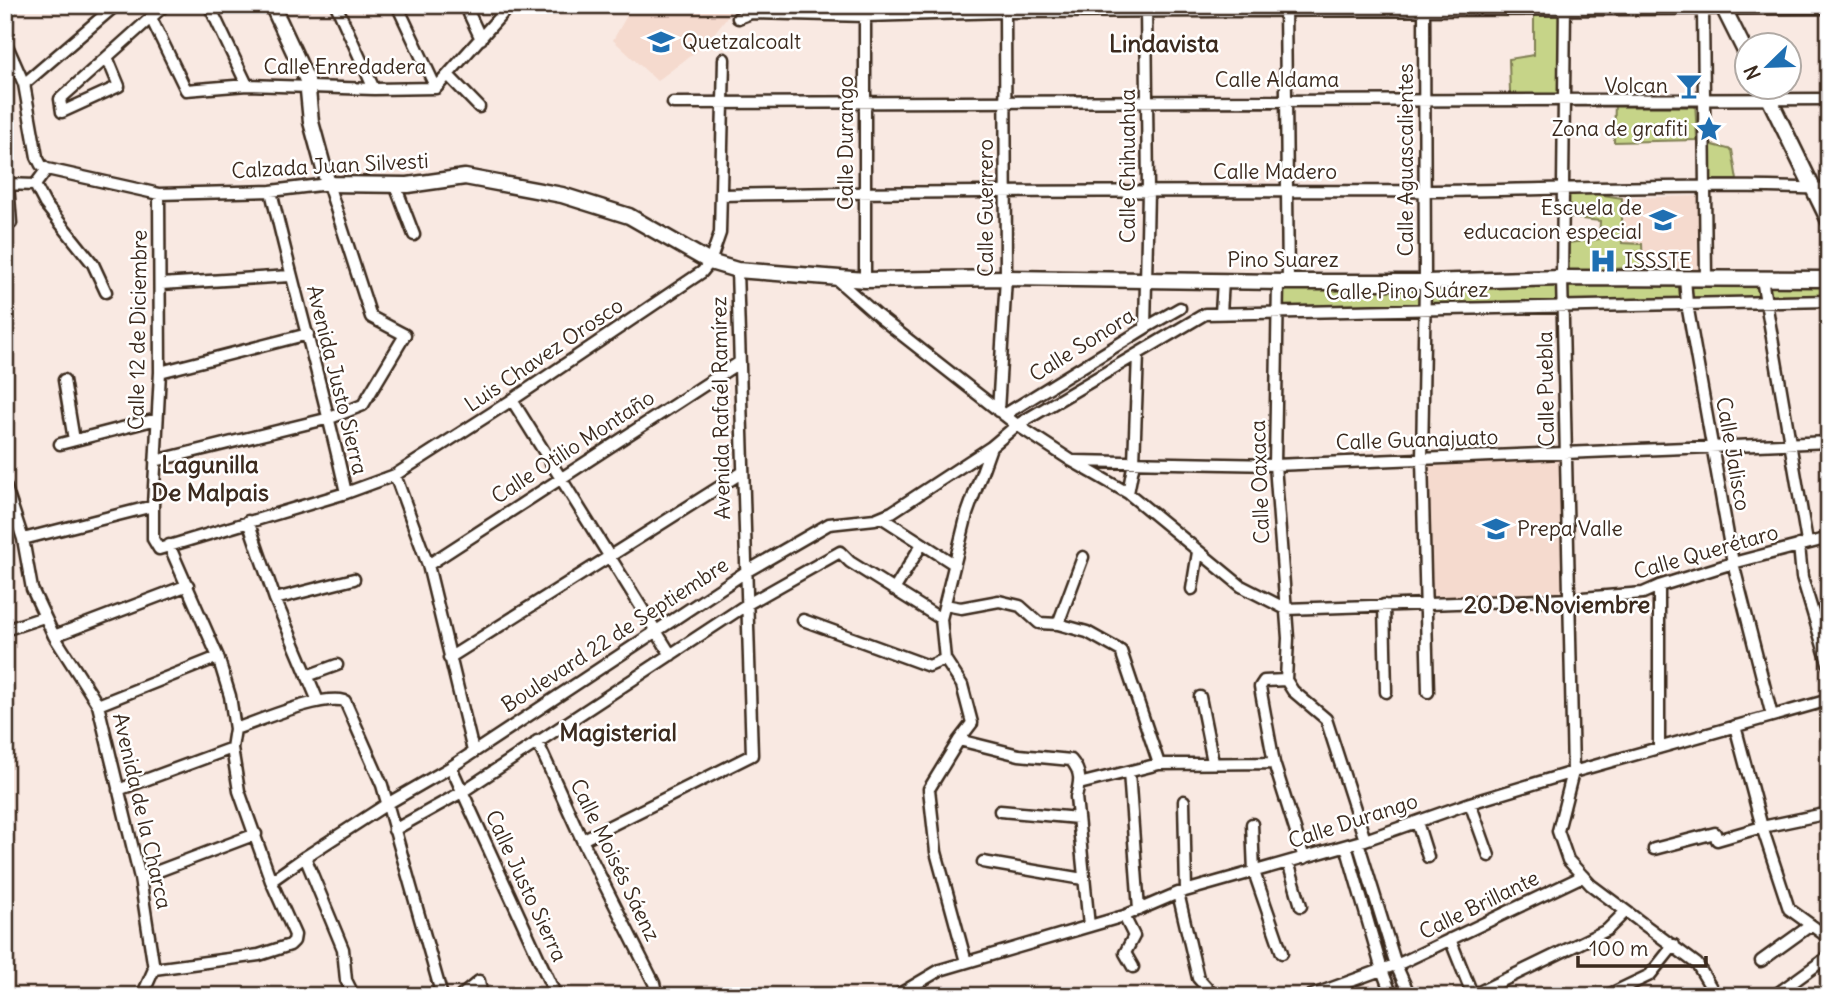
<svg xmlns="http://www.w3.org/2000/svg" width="1834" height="1001" viewBox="0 0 1834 1001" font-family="Delius,sans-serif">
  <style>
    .built { fill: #f5dace }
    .green { fill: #c6d488; stroke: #807f53; stroke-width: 2 }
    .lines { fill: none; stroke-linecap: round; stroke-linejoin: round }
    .street-casing { stroke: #3b2a1e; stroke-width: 15 }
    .secondary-casing { stroke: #3b2a1e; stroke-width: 19 }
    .street { stroke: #fff; stroke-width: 10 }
    .secondary { stroke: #fff; stroke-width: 14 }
    .labels { text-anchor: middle; stroke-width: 5; stroke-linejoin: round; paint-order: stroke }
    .poi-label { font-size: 21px; fill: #3b2a1e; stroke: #fff; text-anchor: start }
    .street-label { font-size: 21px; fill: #3b2a1e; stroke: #fff }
    .quarter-label { font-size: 24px; font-weight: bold; fill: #3b2a1e; stroke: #fff }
  </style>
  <rect width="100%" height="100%" fill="#f9e9e2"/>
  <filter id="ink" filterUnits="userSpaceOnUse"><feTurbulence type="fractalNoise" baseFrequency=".0143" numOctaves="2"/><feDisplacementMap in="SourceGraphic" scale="14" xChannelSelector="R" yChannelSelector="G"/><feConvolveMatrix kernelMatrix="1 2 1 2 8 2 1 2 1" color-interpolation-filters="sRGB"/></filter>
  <g filter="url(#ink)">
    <path class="built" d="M633,5h103l-30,39 -49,37 -44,-41z
      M1702,196l2,81 -61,-10 -1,-23 -20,-1v-45z
      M1567,454l3,145 -143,5 -5,-145z"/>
    <path class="green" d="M1534,10h30l1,90 -55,-7 -1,-34 25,-4z
      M1615,100h80l2,40 -83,2z
      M1709,144l23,6 5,30h-26z
      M1566,189l56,9v45l20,1 1,23 -78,5 3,-29 31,-4 1,-18 -35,-4z
      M1828,279l-1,23 -549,10v-30z"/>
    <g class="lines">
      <g class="street-casing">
        <path id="street" d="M209,5l38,80
          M336,5l38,84
          M397,5l39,83
          M465,5l16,34
          M618,5h3
          M865,5v275
          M1565,5l-3,273 11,494 -15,59 10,29 23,25 106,79 19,32
          M1285,6l3,276
          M1424,6l1,276 -3,177 6,233
          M1703,9l3,269
          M151,18l35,72 61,-5 127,4 62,-1 74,-83
          M738,18l13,-5 114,3 140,-4 824,-4
          M5,19l5,-14
          M5,41l19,43 13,73 4,8 6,4 112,25 112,-3 57,-7 43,133 34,18 -42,70 -33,13 -175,43
          M107,57l12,29 -57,26 -2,-13z
          M107,57l58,-52
          M448,75l31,32
          M24,84l92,-79
          M673,103l1156,-4
          M5,184l30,1 12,-16
          M35,185l10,19 48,60 13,28
          M395,185l19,50
          M271,191c23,101 53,200 75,302
          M159,194l1,178 -7,134v33l6,10 187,-56 49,-18 117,-75 190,-128 8,-10 10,-29 4,-174
          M722,195c233,-5 467,-3 701,-4 135,-1 271,-8 406,-2
          M5,226l6,-3 -3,-39
          M835,278l43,38 139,109 55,36 56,32 113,93 45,23 284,-10 73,-6 16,-7 74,-23 96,-25
          M1685,278l2,26 46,259 39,153
          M1762,279l45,263
          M1278,282l-3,183 13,173 -2,42
          M161,284l129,-8
          M1221,313l2,-32
          M1145,328l3,-137 -2,-185
          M160,372l148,-38
          M64,380l10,60
          M512,400l159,255
          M998,411l8,-133 -1,-273
          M1004,415l141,-87 35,-20
          M60,444l97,-25
          M1074,461l201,4 554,-23
          M395,475l33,90 45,186
          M5,485l18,54 9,50 22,47 44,69 42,173 14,91 -12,27
          M1128,493l6,-31 4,-108
          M881,517l73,47
          M248,521l27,78 43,102
          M23,539l130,-33
          M1799,545l3,32 27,89
          M428,565l312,-203
          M1659,586v162
          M1192,589l6,-37
          M894,590l28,-46
          M275,599l79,-20
          M945,605l16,3 38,-7 21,5 19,17 19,1 29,8 34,19 38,113
          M1384,605l2,87
          M803,620l126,46 16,-7
          M1058,624l25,-67
          M5,630l39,-13
          M54,636l134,-51
          M449,658l294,-186
          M307,676l30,-11
          M1286,680l-22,1 -4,6 14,76 30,95
          M1286,680l7,11 33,28 39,121
          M1200,697l13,65
          M98,705l120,-48
          M1735,726l27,101 27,82 40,29
          M235,729c27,-9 85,-35 110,-28l37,84 60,211
          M959,740l60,15 52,5c11,13 9,21 5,37l13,129
          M537,741l45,99 72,143 3,13
          M451,767l105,229
          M1129,772l10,138
          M1079,784l80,-20 115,-1
          M118,790l114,-42
          M1184,801l2,89
          M1470,803l19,53
          M1000,811l78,7
          M1417,822l11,35
          M1252,824l2,48 28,81
          M394,830l68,-38 284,-187 94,-53 10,10 91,57
          M582,840l170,-85 -15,-485
          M1358,842l38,123 14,31
          M1346,846l36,124 10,26
          M1654,849l61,-16 2,7 45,-13 67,-14
          M305,857l38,92 3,31 8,16
          M983,862l100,17
          M1288,862l13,44
          M140,878l116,-44
          M271,881l34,-24 82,-53 64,-37 293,-194 85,-49 46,-5 17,-7 99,-65
          M1178,893l20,85 15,17 12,1
          M1124,916l10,20 -9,17 8,14
          M1450,939l23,57
          M1761,961l50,-36
          M966,962l-30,-110 -7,-63 30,-49 13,-17 -10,-38 -17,-26 -4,-40 26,-105 24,-67 26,-22 188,-111 624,-13
          M154,969l105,-14 31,-10 4,-4 1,-6 -24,-54 -32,-90 -7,-43 3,-19 -5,-33 -12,-39 -49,-112
          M1473,995l134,-65 19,-19
          M461,996l18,-15 3,15
          M896,996l44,-26 184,-54 54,-23 187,-53 105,-37 103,-31 256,-72
          M1310,996l93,-34 180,-86
          M1606,996l44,-21 24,-30
          M1774,996l55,-40"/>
      </g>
      <g class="secondary-casing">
        <path id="secondary" d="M272,5l35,75 4,42 17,62 80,1 57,-8 97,18 67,21 81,46 27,8 128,10 141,-2 282,4h137l137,-4 267,1
          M1722,5l24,48
          M1764,88l65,133"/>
      </g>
      <use href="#street" class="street"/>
      <use href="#secondary" class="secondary"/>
    </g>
  </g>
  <defs>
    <g id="university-bare" transform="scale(2.1)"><path d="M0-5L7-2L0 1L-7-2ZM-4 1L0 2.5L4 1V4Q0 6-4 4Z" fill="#1f6fb2" stroke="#fff" stroke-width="2.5" paint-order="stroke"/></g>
    <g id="bar-bare" transform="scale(2.1)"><path d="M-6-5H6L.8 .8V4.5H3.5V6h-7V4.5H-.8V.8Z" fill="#1f6fb2" stroke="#fff" stroke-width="2.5" paint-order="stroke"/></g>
    <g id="sight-bare" transform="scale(2.1)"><path d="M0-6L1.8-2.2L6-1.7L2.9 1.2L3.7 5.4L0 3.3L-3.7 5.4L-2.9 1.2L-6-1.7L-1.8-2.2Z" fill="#1f6fb2" stroke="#fff" stroke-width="2.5" paint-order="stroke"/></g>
    <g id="hospital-bare" transform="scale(2.1)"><path d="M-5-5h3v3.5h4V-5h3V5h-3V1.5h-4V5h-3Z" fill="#1f6fb2" stroke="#fff" stroke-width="2.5" paint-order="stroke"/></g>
  </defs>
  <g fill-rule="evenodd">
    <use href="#university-bare" x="661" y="42"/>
    <use href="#bar-bare" x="1689" y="86"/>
    <use href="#sight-bare" x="1709" y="129"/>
    <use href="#university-bare" x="1663" y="220"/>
    <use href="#hospital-bare" x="1603" y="261"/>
    <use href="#university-bare" x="1496" y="529"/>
  </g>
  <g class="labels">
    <g class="poi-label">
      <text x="682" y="49">Quetzalcoalt</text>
      <text x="1668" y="93" text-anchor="end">Volcan</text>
      <text x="1688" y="136" text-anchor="end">Zona de grafiti</text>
      <text x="1642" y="215" text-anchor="end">Escuela de<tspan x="1642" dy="24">educacion especial</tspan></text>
      <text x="1624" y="268">ISSSTE</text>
      <text x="1517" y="536">Prepa Valle</text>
    </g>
    <g class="street-label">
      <text x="345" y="74">Calle Enredadera</text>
      <text x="1277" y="87">Calle Aldama</text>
      <text transform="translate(846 143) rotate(-90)" y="7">Calle Durango</text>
      <text transform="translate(1406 160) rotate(-90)" y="7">Calle Aguascalientes</text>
      <text transform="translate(330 166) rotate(-3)" y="7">Calzada Juan Silvesti</text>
      <text transform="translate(1128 166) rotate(-90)" y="7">Calle Chihuahua</text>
      <text x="1275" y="179">Calle Madero</text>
      <text transform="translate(986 208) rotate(-90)" y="7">Calle Guerrero</text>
      <text x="1283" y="267">Pino Suarez</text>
      <text transform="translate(1407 291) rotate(-1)" y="7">Calle Pino Suárez</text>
      <text transform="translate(138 330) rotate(-89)" y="7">Calle 12 de Diciembre</text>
      <text transform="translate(1082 345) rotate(-32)" y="7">Calle Sonora</text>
      <text transform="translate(544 355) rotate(-34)" y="7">Luis Chavez Orosco</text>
      <text transform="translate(337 380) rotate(76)" y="7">Avenida Justo Sierra</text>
      <text transform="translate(1546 389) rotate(-91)" y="7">Calle Puebla</text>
      <text transform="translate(721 408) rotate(-91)" y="7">Avenida Rafaél Ramírez</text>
      <text transform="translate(1417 440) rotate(-2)" y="7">Calle Guanajuato</text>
      <text transform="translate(573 447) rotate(-33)" y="7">Calle Otilio Montaño</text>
      <text transform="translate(1733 454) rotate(80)" y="7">Calle Jalisco</text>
      <text transform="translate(1260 482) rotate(-92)" y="7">Calle Oaxaca</text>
      <text transform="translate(1706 552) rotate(-16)" y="7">Calle Querétaro</text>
      <text transform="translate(615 635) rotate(-33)" y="7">Boulevard 22 de Septiembre</text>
      <text transform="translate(142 811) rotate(77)" y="7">Avenida de la Charca</text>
      <text transform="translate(1353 821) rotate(-18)" y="7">Calle Durango</text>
      <text transform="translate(615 860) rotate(64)" y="7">Calle Moisés Sáenz</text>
      <text transform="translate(526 886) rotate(65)" y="7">Calle Justo Sierra</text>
      <text transform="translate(1479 905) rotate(-26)" y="7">Calle Brillante</text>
    </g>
    <g class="quarter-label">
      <text x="1164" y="52">Lindavista</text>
      <text x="210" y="473">Lagunilla<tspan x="210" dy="28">De Malpais</tspan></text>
      <text x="1557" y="613">20 De Noviembre</text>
      <text x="618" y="741">Magisterial</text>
    </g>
  </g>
  <rect width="1834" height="1001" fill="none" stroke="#fff" stroke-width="28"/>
  <rect x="14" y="14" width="1806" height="973" fill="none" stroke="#3b2a1e" stroke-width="2.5" filter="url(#ink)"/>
  <g transform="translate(1768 66) rotate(247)"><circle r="33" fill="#ffffff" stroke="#b1aaa5" stroke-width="2"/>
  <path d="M0-5L12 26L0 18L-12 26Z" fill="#1f6fb2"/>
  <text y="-10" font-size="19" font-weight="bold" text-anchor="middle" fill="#3b2a1e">N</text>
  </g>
  <path d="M1578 956v10h128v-10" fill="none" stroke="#3b2a1e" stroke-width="3.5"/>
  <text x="1589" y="956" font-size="21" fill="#3b2a1e" stroke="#ffffff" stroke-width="5" paint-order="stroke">100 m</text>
</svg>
